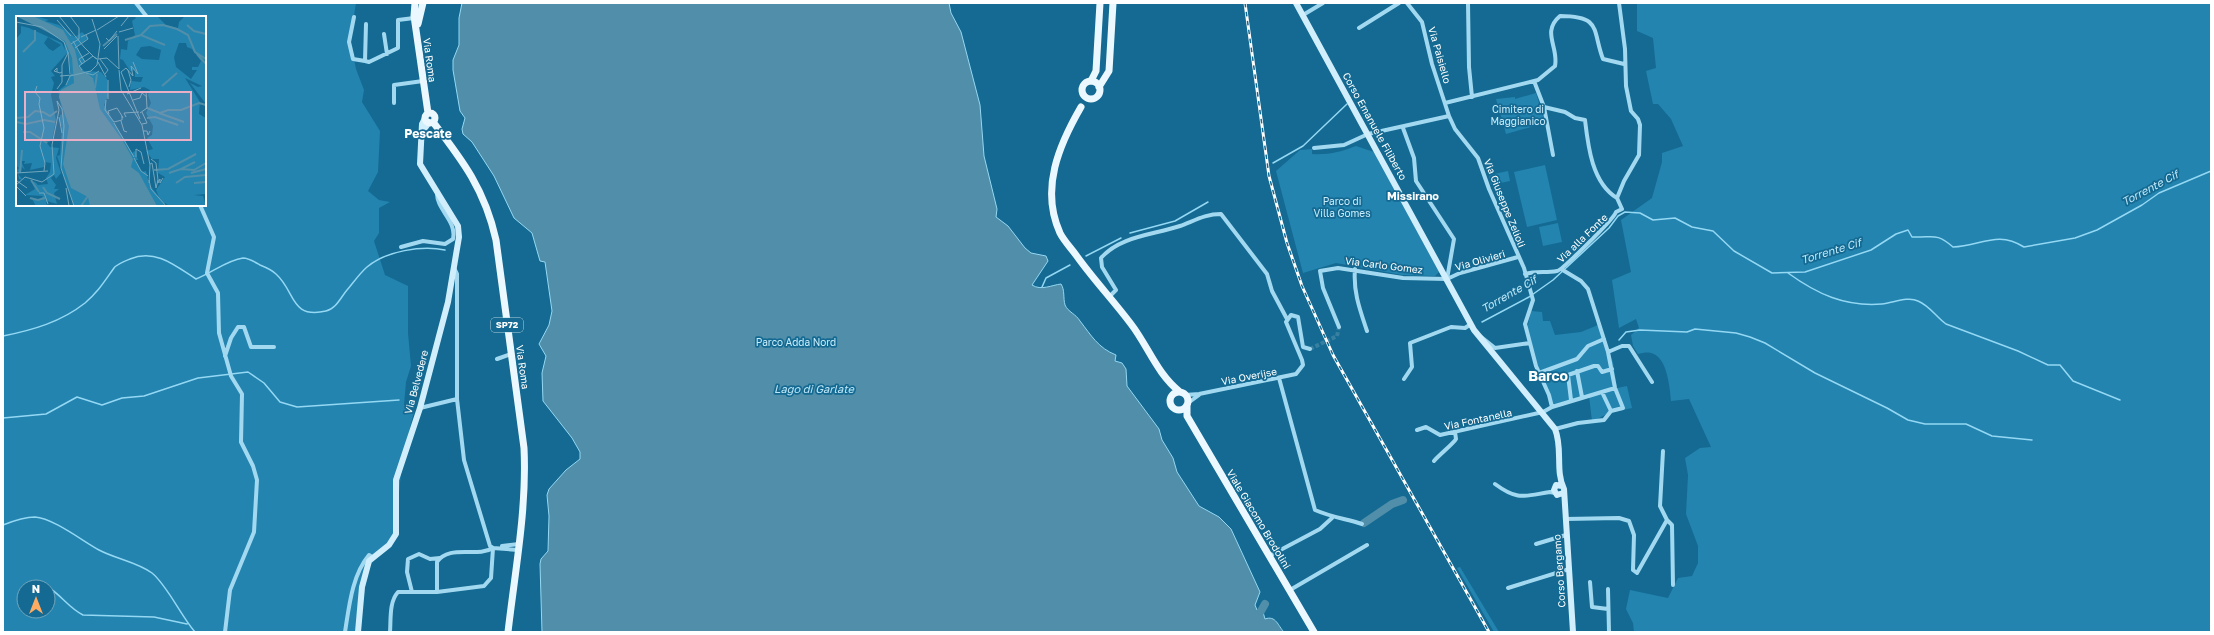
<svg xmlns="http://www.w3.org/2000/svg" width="2214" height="635" viewBox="0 0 2214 635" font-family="'Golos Text',sans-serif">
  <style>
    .green { fill: #2384af; fill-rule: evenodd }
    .water { fill: #518ea9; stroke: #94d8f4 }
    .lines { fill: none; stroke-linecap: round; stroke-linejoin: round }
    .stream { stroke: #94d8f4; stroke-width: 1.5 }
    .river { stroke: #518ea9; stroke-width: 8 }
    .minor-tunnel { stroke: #3780a2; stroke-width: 4; stroke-dasharray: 4 2; stroke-linecap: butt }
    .minor { stroke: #a2d9f1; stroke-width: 4 }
    .secondary { stroke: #d1eefc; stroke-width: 6 }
    .primary { stroke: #ecf8ff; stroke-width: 7 }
    .rail-casing { stroke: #fff; stroke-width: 3 }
    .rail { stroke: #146a92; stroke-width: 1.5; stroke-dasharray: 4.5; stroke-linecap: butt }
    .labels { text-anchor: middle; stroke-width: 3.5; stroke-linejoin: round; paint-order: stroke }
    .shield { fill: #146a92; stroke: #b8d2de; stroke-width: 1 }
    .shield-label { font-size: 9px; font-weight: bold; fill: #fff }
    .street-label { font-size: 10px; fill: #fff; stroke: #146a92 }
    .park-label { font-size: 10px; fill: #c9edfc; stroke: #146a92 }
    .water-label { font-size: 11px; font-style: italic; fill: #bee8f9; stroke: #146a92 }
    .neighbourhood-label { font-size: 11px; font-weight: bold; fill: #fff; stroke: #146a92 }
    .quarter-label { font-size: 12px; font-weight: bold; fill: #fff; stroke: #146a92 }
    .district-label { font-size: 14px; font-weight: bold; fill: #fff; stroke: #146a92 }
    .inset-river { fill: none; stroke: #518ea9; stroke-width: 2 }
    .inset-road { fill: none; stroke: #72a6be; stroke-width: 1 }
    .view { fill: #eaaec6; fill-opacity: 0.15; stroke: #eaaec6; stroke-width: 2 }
    .inset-edge { fill: none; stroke: #fff; stroke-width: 2 }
  </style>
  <rect width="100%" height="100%" fill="#146a92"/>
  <path class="green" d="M3,3h353l-6,37 6,29 8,21 -2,12 18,29 -2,41 -10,19 11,9 11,2 -11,6v25l-5,8 11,34 23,11v47l3,33 -5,16 -2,23 10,7 -11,43 -9,85 -20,19 -7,13 -8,60h-356zM17,17h188v188h-188zM24,587h24v24h-24z
    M1637,3h574v629h-577l-1,-9 -7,-14 4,-19 38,8 10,-20 14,-2 6,-13v-17l-12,-32 2,-39 -3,-17 15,-10 11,-1 -22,-48 -18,2c-1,-13 -4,-45 -20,-48 -4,-1 -9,0 -13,1l-5,-8 -2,-11 8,-7 -3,-9 -17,9 -7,-48 19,-8 -10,-52 31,-22 10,-36v-9l21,-7 -12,-27 -13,-15h-5l-7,-33 10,-3 -3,-30 -16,-7z
    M1536,93l9,30 -39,11 -10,-35 19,-2v2z
    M1356,146l18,6 65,120 -4,4 -33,-1 -66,-12 -33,10 -27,-102 24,-21 12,-1v5c16,1 29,-2 44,-8z
    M1545,165l12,55 -30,7 -13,-55z
    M1508,171l2,10 -19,4 -2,-10z
    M1558,223l4,19 -19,4 -4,-19z
    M1531,311l11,1 1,9h7l5,14 26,-3 17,-7 15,37 4,26 10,-2 5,22 -23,5 -16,8h-1l-3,-25 -36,11 -27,-73z
    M1460,567l39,65h-5l-37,-64z"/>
  <path class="water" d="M462,3h487l2,10 10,19 19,73 4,51 13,53 -1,8 12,9 17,22 6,5 15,3 2,5 -16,24c9,6 20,0 29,-1 4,6 2,14 4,21 3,7 11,9 15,16 11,14 18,27 36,34l-1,6 7,2 4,6 1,17 32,43 3,11 11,18 4,14 22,34 20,11 12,12 29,63 -5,13 2,5 6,2 2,7c11,-4 13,7 19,13h-742l-2,-68 1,-5 7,-8 1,-35 -2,-21 2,-6 17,-19 14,-11v-7l-8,-14 -29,-37 -1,-28 4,-17 -7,-12 10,-19 3,-14 -7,-49 -5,-1 -8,-28 -18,-15 -20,-42 -22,-34 -9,-8 -1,-5 3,-11 -5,-7 -7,-41v-10l6,-15v-27z"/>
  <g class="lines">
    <path class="stream" d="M1273,163l30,-17 44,-42
      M1130,233l45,-12 33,-19
      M1086,256l35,-18
      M1788,273c29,21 57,34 94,31 11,-1 26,-8 36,-3 12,5 18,16 28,23l72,27 30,14h12l13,16 47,19
      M1042,287l4,-9 24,-13
      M1482,322l47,-25 24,-17 56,-52 9,-12 7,-4 15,1 13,7 22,-2 17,9 21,4 21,20 38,22 33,-1 66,-22 25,-16 12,-4 4,7c21,1 24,-5 41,10 28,-1 44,-17 71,0l51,-9 22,-8 45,-25 17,-12 52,-22
      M3,336c30,-6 58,-14 82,-33 13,-11 19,-21 29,-35 3,-4 11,-7 16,-9 25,-11 46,7 66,20 16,-6 31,-19 47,-21 6,0 12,4 17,7 5,2 12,5 16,9 20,18 14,45 50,37 10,-2 15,-14 21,-21 6,-7 13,-17 20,-23 19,-16 55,-22 78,-17
      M1619,340l7,-8 14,-2 47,2 8,-3 41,4 14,4 15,6 50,30 72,35 21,12 17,4h41l26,12 40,4
      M3,418l43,-4 31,-17 25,8 20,-7 22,-2 54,-18 50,-6 16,11 16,19 17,5 102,-7
      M3,525c10,-4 21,-8 32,-8 18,1 49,25 64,33 17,9 38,12 53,23 15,12 29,43 43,59
      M41,583l7,4
      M48,587c13,8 21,21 35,28l71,2 33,7"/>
    <path class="river" d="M1364,523l28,-19 11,-4
      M1261,611l4,-7"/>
    <path class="minor-tunnel" d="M1310,349l27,-13 2,-9"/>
    <path class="minor" d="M136,3l11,14
      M1407,3l15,19 10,42 17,52 6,13 23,29 11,31 35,79 9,32 -8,24 11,42 13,29 3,12 -9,5 -103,23 -14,-8 -9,3
      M1468,3l1,64 3,30
      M1303,15l20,-12
      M354,17l-5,25 4,17 12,2
      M366,24l-1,37 4,1 29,-14v-28l16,-2
      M1359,28l40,-25
      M384,34l3,20
      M1534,81l10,26 21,5 10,6 10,2c3,26 7,63 32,78
      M394,103v-18l29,-4
      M1445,103l93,-23 17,-14c4,-19 -14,-34 5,-50 42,0 32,14 43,43l21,5
      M1544,107l9,48
      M1403,128l11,30 2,23 38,58 -7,40
      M1314,148l30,-3 24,-11 81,-18
      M200,205l14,32 -7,36 11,20 1,40 12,43 11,18 -1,48 12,24 4,14 -3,52 -24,58 -5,42
      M401,247l22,-6 22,3 8,-5c4,-19 -17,-29 -16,-47
      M454,268l3,6v125l7,61 26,86 3,2 25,2
      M1355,269c-2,23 5,41 12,62
      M1525,274c11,-3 21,-1 32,-3 4,0 57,-52 59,-59l6,-3 -5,-11 7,-17 15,-26 1,-30 -2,-6 -7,-8 -5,-25 -1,-37 -6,-46
      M1109,297l7,-7 -14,-23 -1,-9c19,-22 52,-23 79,-32 14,-5 25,-12 41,-12l46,60 5,17 15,28
      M1339,327l-16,-39 -3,-17 18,-3 65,10 44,1 13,-6 58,-16
      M1480,336l15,12 35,-5
      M1608,352l14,-6h7l23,36
      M225,356l6,-18 7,-11h6l7,20h23
      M497,359l14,-5
      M1577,371l5,26
      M1539,373l38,-14 11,-13 16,-7
      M1279,378l36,132c16,7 31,9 47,14
      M1404,379l8,-12 -2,-24 41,-16 14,1 6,-4
      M1602,392l9,19
      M1185,395l14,-1 97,-20 7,-9 -1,-5 -16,-38 5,-7 7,2 5,30 7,2
      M1571,400l-3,-25 26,-9h4l4,6 10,-3
      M1188,403l11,-8
      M1552,407l63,-19
      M420,408l37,-9
      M1555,429l23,-6 26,-3 7,-9 12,-3 -8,-20 -7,-36 -20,-63 -7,-8 -20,-12
      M1663,451l-3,55 7,14 5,5 1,60
      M1434,461c5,-6 19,-17 22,-22l-1,-7
      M1495,484c23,17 29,12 55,8l5,1
      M1565,519l54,-1 10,3 5,14 -1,35 4,3 30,-53
      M1536,544l30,-9
      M502,546l17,-2
      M1269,556l51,-27 12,-11
      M1590,582l2,25 16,2
      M1508,588l61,-19
      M1608,589l1,43
      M1290,590l77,-45
      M412,592l-5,-20 1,-13 11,-5 11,5 10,-1
      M437,592v-30c12,-18 40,-4 56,-14
      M345,632c4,-25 7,-57 24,-77l3,2
      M390,632c1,-13 -1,-30 8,-40h39l47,-6 7,-8 2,-30"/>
    <path class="secondary" d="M1296,3l178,327 81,99c8,19 0,42 9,60l9,143
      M423,131l6,-9
      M1562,486l-6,-1 -2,5 3,5 6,-2
      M358,632l4,-45 7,-26 20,-16 7,-11v-54l24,-72 28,-106 11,-65 -1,-11 -38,-62 2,-40 3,-6"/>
    <path class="primary" d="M415,3l-1,13 14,97
      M418,24l5,-21
      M1082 90a9 9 0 1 1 18 0a9 9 0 1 1-18 0Z
      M1091,81l5,-10 4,-68
      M1099,87l10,-16 4,-68
      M1081,107c-22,38 -41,82 -21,126 4,8 11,15 16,22 17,24 37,45 55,69 17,22 26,50 49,68
      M425 118a5 5 0 1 1 10 0a5 5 0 1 1-10 0Z
      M433,122c30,39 52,68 63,118l28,208c3,61 -9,123 -16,184
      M1170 401a9 9 0 1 1 18 0a9 9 0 1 1-18 0Z
      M1187,405v11l127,216"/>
    <g class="rail-casing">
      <path id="rail" d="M1245,3l24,173 18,67 15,43 31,69 156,277"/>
    </g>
    <use href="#rail" class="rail"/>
  </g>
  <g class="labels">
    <rect class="shield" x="491" y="318" width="32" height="14" rx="3"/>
    <g class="shield-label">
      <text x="507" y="328">SP72</text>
    </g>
    <g class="street-label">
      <text transform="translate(1440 55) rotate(74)" y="4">Via Paisiello</text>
      <text transform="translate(430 60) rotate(82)" y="4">Via Roma</text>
      <text transform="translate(1375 126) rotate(61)" y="4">Corso Emanuele Filiberto</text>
      <text transform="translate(1505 203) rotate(68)" y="4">Via Giuseppe Zelioli</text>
      <text transform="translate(1582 238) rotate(-44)" y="4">Via alla Fonte</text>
      <text transform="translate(1480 260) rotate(-16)" y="4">Via Olivieri</text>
      <text transform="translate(1384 265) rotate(7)" y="4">Via Carlo Gomez</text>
      <text transform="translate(523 367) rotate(82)" y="4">Via Roma</text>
      <text transform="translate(1249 376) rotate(-11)" y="4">Via Overijse</text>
      <text transform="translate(416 382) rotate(-75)" y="4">Via Belvedere</text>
      <text transform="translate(1478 419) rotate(-12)" y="4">Via Fontanella</text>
      <text transform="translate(1259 519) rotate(59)" y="4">Viale Giacomo Brodolini</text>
      <text transform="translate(1559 571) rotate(-94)" y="4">Corso Bergamo</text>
    </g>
    <g class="park-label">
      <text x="1518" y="113">Cimitero di<tspan x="1518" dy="12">Maggianico</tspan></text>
      <text x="1342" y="205">Parco di<tspan x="1342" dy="12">Villa Gomes</tspan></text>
      <text x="796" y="346">Parco Adda Nord</text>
    </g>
    <g class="water-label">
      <text transform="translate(2150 188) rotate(-28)" y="4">Torrente Cif</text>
      <text transform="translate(1831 251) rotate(-17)" y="4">Torrente Cif</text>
      <text transform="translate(1509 294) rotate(-30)" y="4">Torrente Cif</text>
      <text x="814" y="393">Lago di Garlate</text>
    </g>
    <g class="neighbourhood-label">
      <text x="1413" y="200">Missirano</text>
    </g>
    <g class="quarter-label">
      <text x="428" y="138">Pescate</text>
    </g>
    <g class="district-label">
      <text x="1548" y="381">Barco</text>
    </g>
  </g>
  <g transform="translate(16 16)">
    <rect width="190" height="190" fill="#146a92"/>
    <path d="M20,0l13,4 -4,1 14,4 16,12 7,-5 6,6 -11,9 8,15 -5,4 4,5 17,1 6,7 1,17 -4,9 28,48 3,-2 3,9h-3l7,12 4,-1 3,13 10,13 -3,-7 9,-13 -7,-4 1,-14h-7l-6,-8 7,-2 -6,-11 5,-3 1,-9 -7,-13 5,-10 -3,-8 2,-5 -6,-3 -14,3 1,-9 10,1 2,-5h-8v-7l-5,1 -7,-11 -3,-1 1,-10 6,1 1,-9 7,-6 -3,-14 -4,-3 4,3 4,-3 -2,-2h23l9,9 12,3 1,-6 6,-6h21v88l-16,-21 8,4 4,-1 -17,-8 15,24 -1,12 7,4v76l-12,1 9,1 3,10h-37l-4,-3 -2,3h-89l-17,-50 3,-1 2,-29h-2v-11l3,-1 -5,-23 9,-7 4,-10 -3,-22 -17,19 4,5 -4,1 3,6 -3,12 5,25 -4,20 -5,3 3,4 9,1 -3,10 5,15 -5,6 -2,-4 -3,3 5,7 -2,4h5l-5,4 3,11 -10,-3 -1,3 7,2h-17l-4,-7 8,1 3,-4 -18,-1 10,-6 -4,-8 -12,-2 -1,-5 4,5 13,3 3,3 10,-1 -2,-6 4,-6 1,-9 -6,-1 -1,5 -14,3 2,-7 -8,1 1,-3h-4l4,9 -3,-3 -1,6 -5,-2 3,-3 -3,-3v-126l5,-6v-7l8,2 33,15 3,7 -1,-8 -28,-17zM32,21l6,4 7,4 -8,6 -4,-2 -5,-6zM163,27h7l1,4 5,2 9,12 -3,6h-6v3h5l-6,9 -15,-12 -2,-10zM134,30l11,4 -2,10 -17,-1 -6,-4 5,-8z" fill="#2384af" fill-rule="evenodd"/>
    <path d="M0,0h17l30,14 12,20 4,18 14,10 7,31 23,32 10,18 -2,8 8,6 18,33h-67l-2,-9 -17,-9 -8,-24 6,-38 -10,-29 2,-7 13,-7 -2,-25 -7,-17z" fill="#518ea9"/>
    <path class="inset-river" d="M171,9l7,6 12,3M125,19l9,-9 13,-1 14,4 11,6 7,17 11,7M109,24l16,-5 24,10M87,30l14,-12M7,36l12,-12v-10M181,38l9,10M146,70l15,-13M79,72l2,-14M131,92l13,5 8,-3h13l18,-7 7,2M143,97l25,9M0,102l12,-1 7,-6 8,1 7,4 7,-5M131,102l8,-1 23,8M0,106l10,2 18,-4 11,2M7,116h7l17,11M165,153l14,-7M138,154l14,-1 28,-15M4,156l2,-22M153,157l12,-4 13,1 12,-7M175,157l15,-4M15,164l8,12M160,167l9,-6 21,-2M178,167l12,-1M27,171l4,6 13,6M14,182l8,2 7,-2M65,190l7,-10"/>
    <path class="inset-road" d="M43,0l25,31M54,0l9,12v11l-8,5M41,4l14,16M0,6l26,5 22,15 4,11 -6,12v17l-5,7M105,10l8,-10M81,14l22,-14M103,16l14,-4M102,20l1,33M65,21l15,-7M90,22l3,3 8,-10M57,25l12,21M68,31l10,10 3,2 -3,-2M59,32l13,-9 -2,-4M88,33l13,-13M52,36l2,22M82,43l9,-1 12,11M84,43l8,11 -3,4M82,46l8,15M66,48l-3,-5 10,-6M110,52l7,8 -2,-10 7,8 -5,-12M66,54l-3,-4 14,-10M103,54l2,20 21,35 8,40 -1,18M41,56v-4l-3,3 6,2 2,-1M105,56l19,47M105,56l5,-4 2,2 3,10 -2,7M70,57l7,2 6,-4M44,60l13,-1M50,69l4,-9 21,-5 6,-6 3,-21 -8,-25M21,70l-2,6 5,6 -1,6 5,24 -4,18 5,17 -1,8M111,78l14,-6M92,83v-19M90,84l-1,10 9,12M117,84l7,-2 2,-5 5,4M41,85l5,8 2,17 -3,42 13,38M124,97l7,-5 -1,-17M93,98l-1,-3 9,-3 5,8M43,101l3,16M110,101l-2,-4 15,-1M105,105l3,10 3,1M98,106l8,-2v-4l1,2M98,107l20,34M126,108l5,-1 -5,-11M127,115h4l1,4 2,-4M120,141v-8l5,3 3,12M118,142l7,13 7,5M135,143l5,4 2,17M134,148l2,-1 4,25 2,-8v3l2,-4v4l3,-5M0,157l32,-2M133,164l2,9 15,17M1,165l10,7M0,169l9,-8 17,5 12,-8 -2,-29 7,-35 -2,-9M0,170l10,10M50,172l3,18M23,177h5l4,11"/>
    <path class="view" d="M9,76h166v48h-166z"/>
    <rect width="190" height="190" class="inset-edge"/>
  </g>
  <rect width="2214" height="635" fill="none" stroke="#ffffff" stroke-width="8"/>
  <g transform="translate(36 599)"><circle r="19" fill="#146a92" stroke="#72a6be"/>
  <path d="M0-3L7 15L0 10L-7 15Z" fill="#ffab62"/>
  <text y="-6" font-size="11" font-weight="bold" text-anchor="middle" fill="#ffffff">N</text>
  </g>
</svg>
